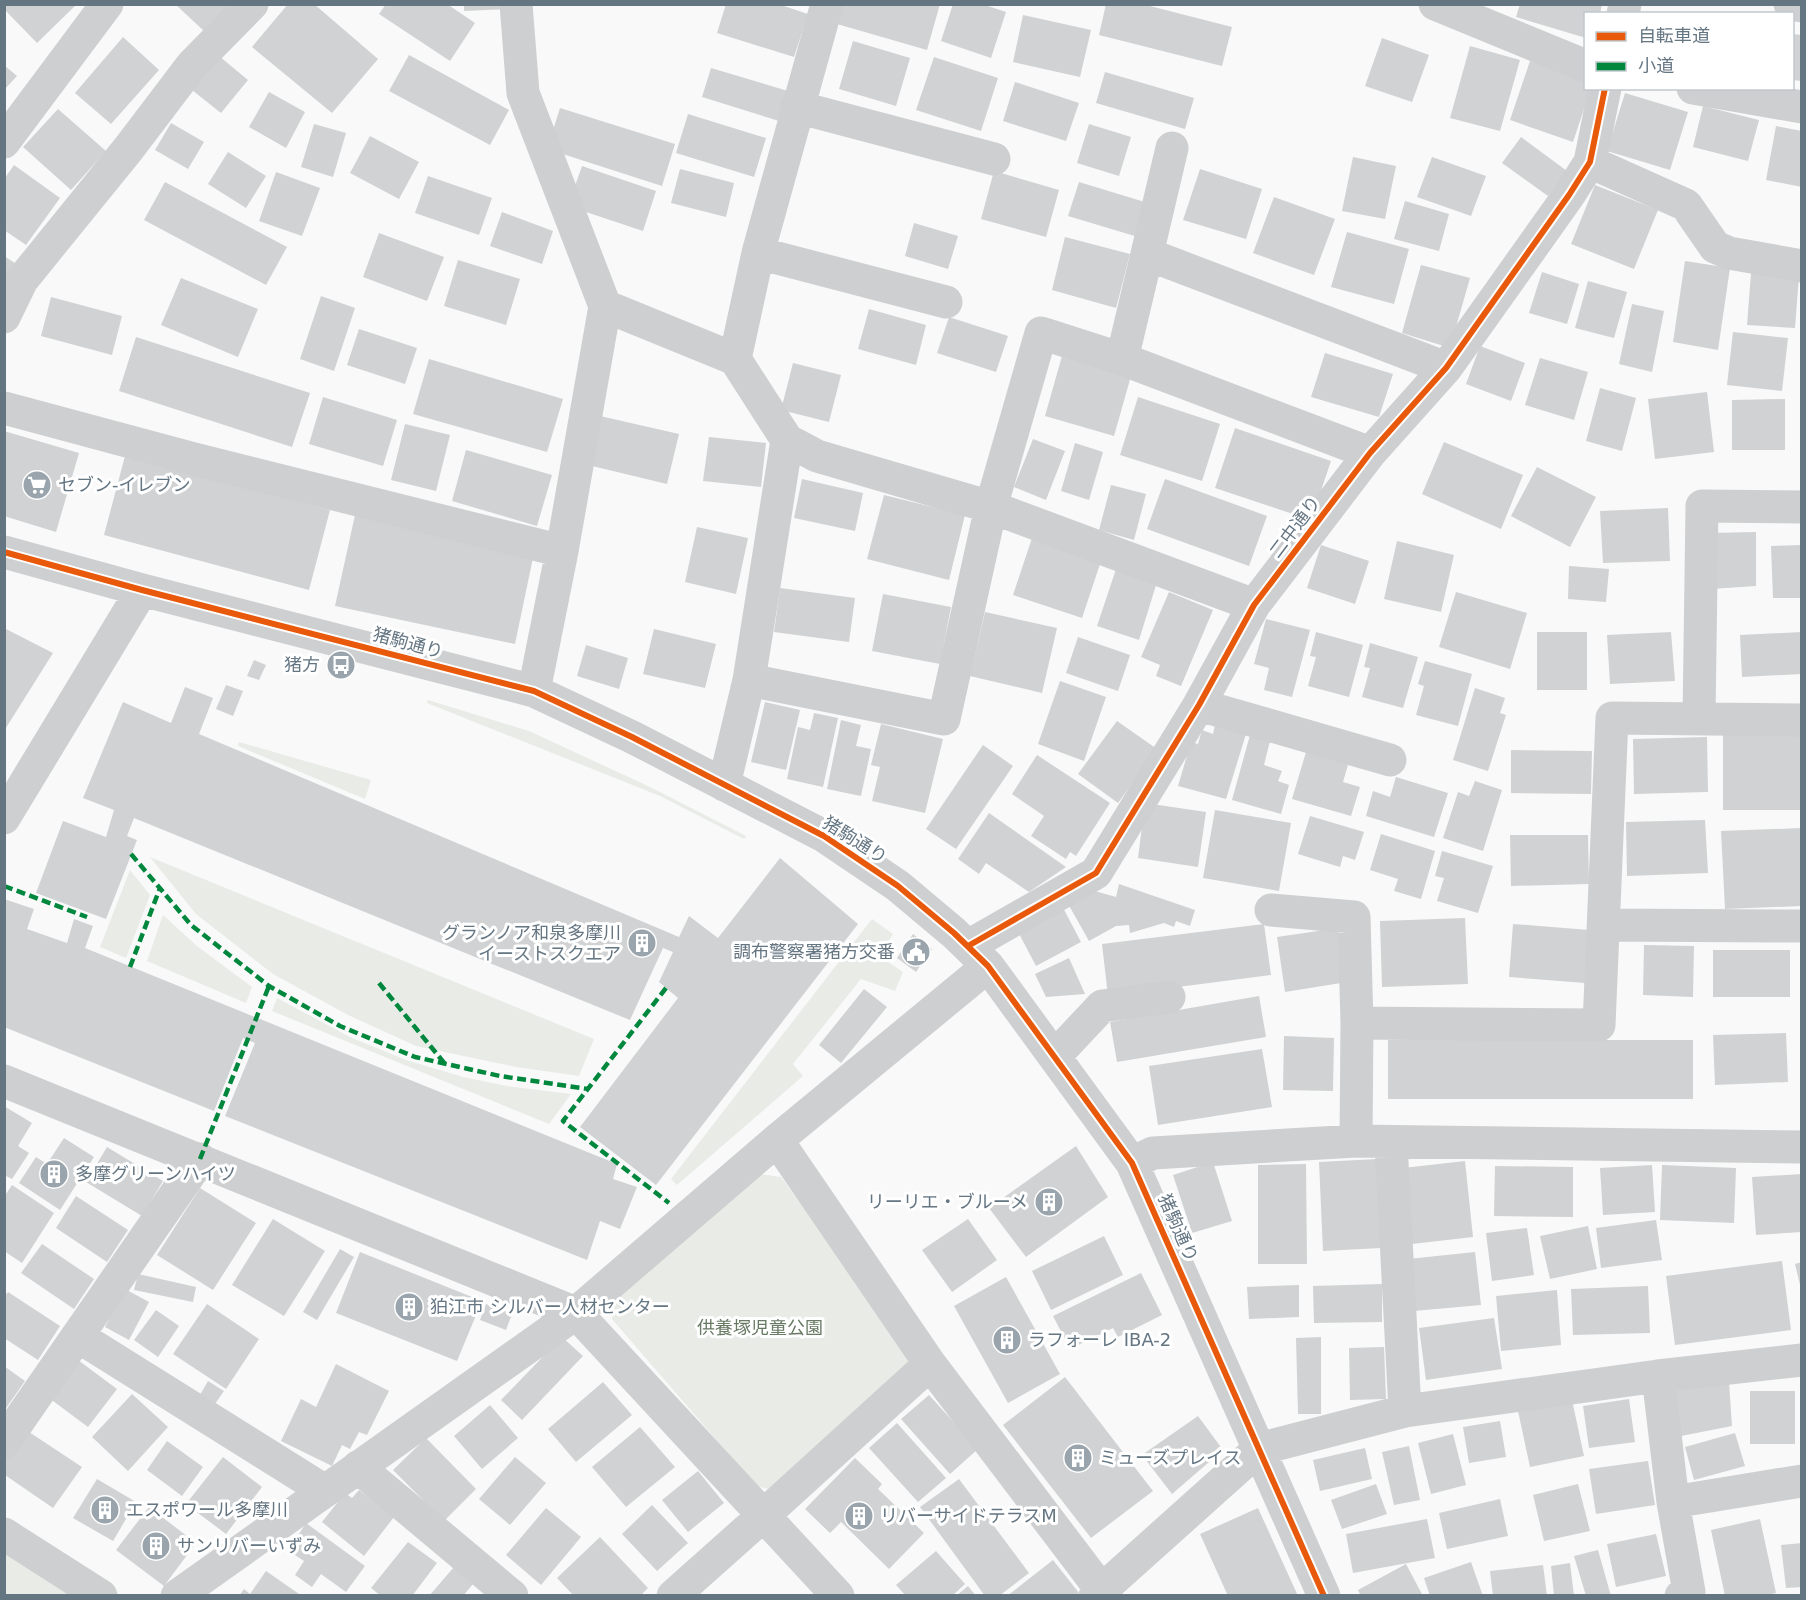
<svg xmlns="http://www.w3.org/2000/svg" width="1806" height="1600" viewBox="0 0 1806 1600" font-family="'DejaVu Sans','Noto Sans JP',sans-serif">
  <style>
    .green { fill: #e8ebe6 }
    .building { fill: #d0d2d3 }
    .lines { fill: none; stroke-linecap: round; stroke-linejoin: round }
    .minor { stroke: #cecfd0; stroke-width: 33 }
    .quiet { stroke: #00873e; stroke-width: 4.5; stroke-dasharray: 9 4.5; stroke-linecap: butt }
    .cycleway-casing { stroke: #fff; stroke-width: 10 }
    .cycleway { stroke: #e8590c; stroke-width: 6 }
    .labels { text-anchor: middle; stroke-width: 6; stroke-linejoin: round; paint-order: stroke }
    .poi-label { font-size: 18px; fill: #657683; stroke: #fff; text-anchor: start }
    .street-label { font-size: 18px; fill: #657683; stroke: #fff }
    .park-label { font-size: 18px; fill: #687a64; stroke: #fff }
  </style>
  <rect width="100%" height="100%" fill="#f9f9f9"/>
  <path class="green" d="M428,700l101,31 121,56 96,49 -2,3 -84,-43 -233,-93z
    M239,742l132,38 -6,19 -127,-53z
    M150,857l444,182 -15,37 -63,-9 -100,-21 -68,-31 -75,-41 -77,-60z
    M130,870l20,25 -24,63 -26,-11z
    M163,915l34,31 55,41 -6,16 -99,-42z
    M872,919l21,15 -14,22 24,16 -8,19 -34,-12 -68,85 10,12 -126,109 -6,-6z
    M277,998l73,39 56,23 57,17 44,9 64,8 -22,30 -277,-113z
    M760,1174l21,3 132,176 -6,17 -134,120 -17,-4 -144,-167 2,-22z
    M5,1547l74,48h-74z"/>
  <path class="building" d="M5,4h72l-40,39 -33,-34z
    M175,4h56l-26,28z
    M288,4h26l64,55 -46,54 -80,-66z
    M386,4h61l28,19 -25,38 -71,-47z
    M726,4h52l30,10 -14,43 -77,-24z
    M842,4h98l-13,46 -90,-26z
    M953,4h29l24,8 -15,46 -50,-17z
    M1106,4h36l90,23 -10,39 -123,-31z
    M1520,4h82l-2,10h-14v24l-70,-21z
    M464,5h44v4l-44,2z
    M1023,15l68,15 -11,47 -67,-15z
    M1792,34l10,1v46l-10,-1z
    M123,37l36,33 -48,54 -36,-31z
    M1382,38l47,17 -17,47 -47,-16z
    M853,41l57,17 -14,48 -57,-17z
    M1470,46l50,14 -20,71 -50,-13z
    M409,55l100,55 -19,35 -101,-54z
    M219,56l29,24 -27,33 -29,-23z
    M934,57l64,21 -17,53 -65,-21z
    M1530,61l56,19v8h5l-18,54 -63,-22z
    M4,65l13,11 -13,14z
    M711,68l77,23 -9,30 -77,-24z
    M1105,72l89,26 -9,31 -89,-26z
    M1015,82l64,21 -13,38 -63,-20z
    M269,92l36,20 -19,36 -37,-21z
    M1625,93l63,19 -18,58 -63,-19z
    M1703,106l56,14 -11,41 -55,-14z
    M560,108l115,36 -13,42 -115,-37z
    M58,109l48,42 -35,39 -48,-43z
    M688,114l78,24 -12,39 -78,-24z
    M171,123l33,19 -16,27 -33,-19z
    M314,124l32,9 -13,44 -32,-10z
    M1089,124l42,13 -12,39 -42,-13z
    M1776,126l26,5v56l-36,-7z
    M370,136l49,26 -20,37 -49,-26z
    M1521,137l46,34 -19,25 -46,-33z
    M228,152l38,24 -20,32 -38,-24z
    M1353,157l43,9 -11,53 -43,-8z
    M1432,157l54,19 -15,40 -54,-19z
    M14,165l46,33 -34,47 -22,-15v-51z
    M582,166l74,25 -13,40 -75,-25z
    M680,169l54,14 -8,34 -55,-14z
    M1200,169l62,20 -16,50 -63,-19z
    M994,171l65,19 -13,47 -65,-18z
    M276,172l44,16 -18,48 -43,-15z
    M428,176l64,22 -13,37 -64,-22z
    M165,182l122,65 -21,38 -122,-65z
    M1079,182l69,21 -10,34 -70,-21z
    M1595,185l63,25 -24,59 -63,-25z
    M1274,197l61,22 -21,56 -61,-22z
    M1405,201l44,13 -10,37 -45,-12z
    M502,212l51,19 -11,33 -52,-18z
    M914,223l44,13 -10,33 -43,-13z
    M1347,232l62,17 -15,55 -63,-17z
    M379,233l65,24 -17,44 -64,-24z
    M1065,237l65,17 -14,54 -64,-18z
    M4,256l14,9 -14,18z
    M458,260l62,19 -14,46 -62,-19z
    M1685,261l45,7 -12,82 -45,-8z
    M1421,265l49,13 -20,70 -48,-15z
    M1542,272l37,12 -12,40 -38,-11z
    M1751,273l48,3 -4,52 -48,-3z
    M181,278l77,31 -20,48 -77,-32z
    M1588,281l39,11 -13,46 -39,-10z
    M321,296l34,12 -21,63 -34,-12z
    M51,297l71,19 -10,39 -71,-19z
    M1632,304l32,7 -12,61 -33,-8z
    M869,309l57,16 -10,40 -58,-16z
    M949,317l59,19 -12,36 -59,-19z
    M359,329l58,19 -12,36 -58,-19z
    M1733,332l55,6 -6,53 -55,-6z
    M136,337l174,56 -18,54 -173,-56z
    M1480,346l45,17 -14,38 -45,-17z
    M1325,353l68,21 -14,43 -68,-20z
    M1062,356l69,20 -17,60 -69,-20z
    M1540,358l48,14 -14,48 -49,-15z
    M429,359l134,40 -16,53 -134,-38z
    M793,363l48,12 -12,47 -48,-12z
    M1600,388l36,10 -14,53 -36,-10z
    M1707,392l7,60 -59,7 -7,-60z
    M323,397l74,23 -14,46 -74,-22z
    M1138,397l82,27 -18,57 -82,-26z
    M1785,399v51h-53v-50z
    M600,416l79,18 -12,50 -79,-19z
    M405,424l45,11 -14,56 -45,-11z
    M1235,428l96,33 -20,59 -96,-32z
    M4,431l75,22 -23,79 -52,-16z
    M709,437l57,6 -5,44 -58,-6z
    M1033,439l32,12 -19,49 -32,-13z
    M1444,442l79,33 -22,54 -79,-35z
    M1075,443l28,9 -14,48 -28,-9z
    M466,450l86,25 -15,51 -85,-25z
    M125,456l205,54 -21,80 -205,-55z
    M1537,467l59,30 -26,50 -59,-31z
    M802,479l61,14 -8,38 -61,-13z
    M1165,479l102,37 -18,50 -102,-37z
    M1111,485l35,9 -12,46 -35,-10z
    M884,495l81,20 -16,65 -82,-21z
    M1668,508l2,53 -67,2 -3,-52z
    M355,515l179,38 -19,91 -180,-38z
    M697,527l51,11 -12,56 -51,-12z
    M1756,532v54l-45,3 -2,-56z
    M1032,538l69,23 -19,57 -69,-23z
    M1397,541l57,14 -13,57 -57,-13z
    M1321,545l48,16 -14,43 -48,-16z
    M1802,545v53h-29l-2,-52z
    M1569,566l40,3 -3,33 -38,-3z
    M1116,569l41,13 -18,58 -42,-14z
    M780,588l75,10 -6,44 -75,-10z
    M1169,592l44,18 -32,76 -25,-10 4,-11 -19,-8z
    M1456,592l71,21 -17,56 -71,-22z
    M883,594l68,13 -11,57 -68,-13z
    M985,612l72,16 -15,65 -72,-17z
    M1266,619l44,11 -18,67 -28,-7 5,-22 -15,-4z
    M4,628l49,25 -49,78z
    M654,629l62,15 -11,44 -62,-14z
    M1316,632l47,13 -14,52 -41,-11 8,-29 -6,-1z
    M1537,632h50v58h-50z
    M1671,632l4,49 -65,3 -3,-49z
    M1802,632v42l-60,3 -2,-42z
    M1078,637l52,18 -12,36 -52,-18z
    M1370,643l48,14 -15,51 -41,-11 8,-29 -6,-1z
    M586,645l42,13 -9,31 -42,-13z
    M254,660l12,5 -7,15 -12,-4z
    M1425,661l47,13 -14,52 -42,-11 8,-29 -6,-2z
    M1060,681l46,16 -22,64 -46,-17z
    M226,685l17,6 -10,25 -17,-7z
    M185,687l28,11 -14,36 480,203 10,-21 29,22 62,-80 78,66 -202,261 -76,-58 98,-129 -19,-16 14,-30 -10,-4 -33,72 -496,-202 -7,18 10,4 -31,79 -70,-26 27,-72 43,16 8,-27 -31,-12 40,-96 48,21z
    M1475,688l30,10 -5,15 6,2 -18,56 -35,-11z
    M765,702l35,8 -14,60 -35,-8z
    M814,713l24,5 -15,69 -36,-8 11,-52 12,3z
    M841,720l20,5 -5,21 15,3 -10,47 -34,-7z
    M1117,721l40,28 -39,54 -40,-29z
    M881,724l62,15 -18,74 -53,-12 8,-34 -9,-2z
    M1215,725l31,9 -20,65 -48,-13 13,-44 7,2 4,-14 11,4z
    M1723,734h79v76h-79z
    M1250,735l20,6 -6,24 18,6 -4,10 11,4 -8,29 -49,-14z
    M1707,737l1,55 -74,2 -1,-55z
    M983,745l30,21 -57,83 -30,-20z
    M1511,750l81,1 -1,43 -80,-1z
    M1306,752l42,13 -5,17 17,5 -9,29 -59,-17z
    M1037,755l73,48 -34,53 -6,-4 -4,7 -35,-23 13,-20 -32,-22z
    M1396,777l52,16 -14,44 -68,-21 7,-25 17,6z
    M1475,781l27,9 -19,61 -40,-13 15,-46 11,4z
    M1145,803l61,9 -8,55 -60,-9z
    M1215,810l76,13 -12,68 -76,-13z
    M989,813l77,54 -37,25 -43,-29 -7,11 -21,-15z
    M1310,816l54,16 -9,28 -12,-4 -3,11 -42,-13z
    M1705,820l3,53 -81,3 -1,-54z
    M1802,828v78l-77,3 -4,-78z
    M1381,834l54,17 -14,48 -27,-8 4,-12 -28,-9z
    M1510,835h78l1,49 -78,2z
    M1442,851l51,15 -15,47 -41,-12 7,-23 -9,-2z
    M1119,884l76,26 -5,16 -14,-5 -2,6 -10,-4 -34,10 -1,-8 -13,1 -27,15 -22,-39 24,-12 25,7z
    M4,899l30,10 -7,20 40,14 7,-24 19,7 -8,22 532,216 -4,15 24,8 -17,42 -20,-8 -13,39 -362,-144 30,-73 -12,-5 -29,73 -210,-84z
    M1061,904l20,38 -45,24 -20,-38z
    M1465,918l3,66 -86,3 -2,-66z
    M1264,924l7,51 -163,21 -6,-52z
    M1513,924l76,6 -4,53 -76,-6z
    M1338,928l9,54 -62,10 -8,-55z
    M913,934l19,15 -16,23 -19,-14z
    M1644,945l50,1 -1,51 -50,-2z
    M1713,950h77v47h-77z
    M1069,958l16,36 -39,3 -11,-23z
    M864,989l23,18 -46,56 -22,-18z
    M1259,996l7,41 -149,25 -7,-40z
    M1786,1033l2,49 -73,3 -2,-50z
    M1284,1036l50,2 -1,53 -50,-1z
    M1388,1040h305v59h-305z
    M1262,1049l10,58 -114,18 -9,-59z
    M4,1106l28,17 -14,23 11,7 -17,26 -8,-4z
    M64,1138l30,19 -34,53 -41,-27 17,-26 11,7z
    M1076,1146l32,51 -82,60 -37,-49z
    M107,1147l56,34 -21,35 -56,-34z
    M1377,1159l4,89 -58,3 -4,-89z
    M1465,1161l8,76 -61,7 -9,-76z
    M1213,1162l19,59 -40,12 -19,-58z
    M1306,1164l1,100h-49v-99z
    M1652,1165l3,47 -52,3 -3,-47z
    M1662,1165l74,3 -2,55 -74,-3z
    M1495,1166l78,1v50l-79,-1z
    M1802,1174v58l-46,3 -4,-58z
    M12,1185l42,28 -32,50 -18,-12v-54z
    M200,1188l56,35 -43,67 -56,-35z
    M76,1196l52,34 -21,32 -51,-34z
    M273,1219l52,32 -41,65 -52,-31z
    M968,1219l29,41 -45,32 -30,-42z
    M1656,1220l6,40 -61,8 -5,-40z
    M1588,1226l9,43 -47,10 -10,-43z
    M1527,1228l7,47 -42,6 -6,-48z
    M1104,1236l19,39 -72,35 -19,-39z
    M42,1244l52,35 -20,30 -53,-36z
    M340,1249l14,8 -37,63 -14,-8z
    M360,1252l122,49 -25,60 -121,-48z
    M1475,1252l6,53 -67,6 -6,-52z
    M1782,1261l9,69 -116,15 -9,-69z
    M1802,1262v27h-1l-6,-25z
    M1141,1273l21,42 -44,22 -5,-9 -43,21 -17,-33z
    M138,1274l58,13 -3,15 -59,-12z
    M1006,1277l54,97 -52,29 -54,-97z
    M1382,1284v38l-68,1 -1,-37z
    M1299,1285v32l-50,2 -2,-32z
    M1648,1286l2,47 -77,2 -2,-46z
    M125,1289l24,13 -20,38 -24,-13z
    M1557,1290l4,55 -60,6 -5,-55z
    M8,1292l52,34 -22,34 -34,-22v-41z
    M207,1304l52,35 -33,50 -53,-35z
    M486,1304l26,10 -6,16 -26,-10z
    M156,1310l23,16 -21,31 -24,-17z
    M1494,1318l8,51 -76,11 -7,-52z
    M562,1337l21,19 -61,64 -21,-20z
    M1321,1337v77h-23l-2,-76z
    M1384,1347l2,52 -36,1 -1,-52z
    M74,1357l43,32 -29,38 -43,-32z
    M336,1364l53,27 -22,44 -8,-3 -9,17 -8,-4 -10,21 -51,-25 20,-42 15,8z
    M4,1366l21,15 -21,30z
    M1065,1377l88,114 -62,47 -88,-113z
    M208,1381l16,10 -9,13 -15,-9z
    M603,1382l29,33 -56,47 -28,-33z
    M1729,1382l3,44 -51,10 -11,-50z
    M1750,1391h45v53h-45z
    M132,1394l36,33 -40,44 -36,-34z
    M929,1395l49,54 -28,25 -49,-55z
    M1629,1399l6,43 -46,6 -6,-42z
    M1572,1400l12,56 -54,11 -12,-56z
    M490,1405l28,33 -36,31 -28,-33z
    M1198,1416l25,34 -51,44 -30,-39z
    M1500,1421l6,36 -37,6 -6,-36z
    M897,1423l49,55 -28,24 -49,-54z
    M640,1427l35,40 -49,40 -34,-40z
    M23,1428l59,39 -29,41 -48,-33v-20z
    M1735,1433l10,33 -51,14 -9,-33z
    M1453,1434l13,51 -35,9 -13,-51z
    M426,1438l50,51 -32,32 -51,-51z
    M167,1441l36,26 -21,29 -35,-26z
    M1409,1446l11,54 -26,5 -12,-53z
    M1365,1448l7,31 -52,12 -7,-31z
    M223,1457l39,30 -36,47 -40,-30z
    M515,1457l31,26 -36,42 -31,-26z
    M855,1458l27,26 -4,5 46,44 -35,36 -48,-47 -11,11 -25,-24z
    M1648,1461l7,44 -59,9 -7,-45z
    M698,1471l26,32 -36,29 -26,-32z
    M97,1479l39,23 -23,39 -40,-23z
    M959,1479l70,94 -30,23h-14l-65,-89z
    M1376,1484l11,30 -45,15 -11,-29z
    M1578,1484l12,47 -46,10 -11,-46z
    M359,1490l35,27 -30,39 -42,-34 23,-29 7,5z
    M1500,1499l8,37 -61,13 -8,-36z
    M652,1505l36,38 -31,28 -35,-37z
    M149,1507l47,36 -32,43 -48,-36z
    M546,1508l35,29 -40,48 -35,-30z
    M1258,1508l40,88h-70l-28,-62z
    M1427,1519l8,39 -82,15 -7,-39z
    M1760,1519l16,74 -12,3h-39l-14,-66z
    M306,1523l59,43 -19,26 -25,-18 -9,13 -17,-12 9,-14 -12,-8 9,-13 -4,-3z
    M1656,1534l10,42 -50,11 -9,-43z
    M600,1537l48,51 -8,8h-66l-17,-18z
    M408,1542l29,21 -25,33h-31l-10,-8z
    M1802,1543v44l-16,1 -5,-43z
    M1598,1550l13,46h-25l-12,-40z
    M936,1551l29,33 -13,12h-46l-10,-11z
    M1053,1560l26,33 -3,3h-69z
    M1471,1562l12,34h-53l-6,-18z
    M1570,1563l4,33h-20l-3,-30z
    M1406,1564l17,32h-62l-3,-6z
    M1543,1565l4,31h-54l-3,-25z
    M454,1567l19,17 -10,12h-34z
    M266,1571l36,25h-63l5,-7 6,5z
    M968,1586l8,10h-20z"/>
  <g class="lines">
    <path class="minor" d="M516,4l7,89 82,213 -43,245 -28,140
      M1435,4l151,62
      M1790,4l12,2
      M1623,14l2,-10
      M1693,88l109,19
      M797,107l197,52
      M4,142l103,-138
      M1590,162l96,43 29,42 14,6 73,13
      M758,253l188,49
      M1147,254l25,-106
      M605,306l130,53 52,81 30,16 174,51 263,98
      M4,317l18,-37 107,-132 63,-83 60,-61
      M735,359l23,-106 69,-249
      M1122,359l25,-105 299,114
      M4,408l190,51 368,92
      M4,552l138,38 392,101 98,46 192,99 74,50 56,47 34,33 144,197 192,433
      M749,680l195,39 47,-212 50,-174 81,26 248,94
      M1199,705l191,55
      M1699,718l3,-212 100,1
      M724,785l25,-105 38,-240
      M4,818l138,-228
      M1271,910l83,7 3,106
      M1604,925l198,1
      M968,946l128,-73 103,-168 55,-100 116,-152 76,-85 123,-173 21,-33 15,-74
      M1055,1056l47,-50 67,-9
      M4,1081l572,232 262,283
      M777,1140l153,224 176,232
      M1356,1141l1,-118 242,2 13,-307 190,2
      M1391,1143l14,268
      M1132,1163l21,-10 203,-12 446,6
      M79,1337l246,154
      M1658,1376l15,126 16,90 -8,4
      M4,1442l196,-283
      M358,1467l154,129
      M1673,1502l129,-21
      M4,1534l97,62
      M177,1596l399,-283 201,-173 211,-174
      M673,1596l91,-81 166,-151
      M1095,1596l164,-147 146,-38 253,-35 144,-16"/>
    <path class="quiet" d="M131,854l60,71 78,61 71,40 75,31 85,19 88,13
      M4,886l83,31
      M130,967l30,-79
      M379,983l66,81
      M666,988l-103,133 106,82
      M200,1159l69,-173"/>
    <g class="cycleway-casing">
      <path id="cycleway" d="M4,552l138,38 392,101 98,46 192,99 74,50 56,47 34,33 144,197 192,433
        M968,946l128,-73 103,-168 55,-100 116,-152 76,-85 123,-173 21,-33 15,-74"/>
    </g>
    <use href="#cycleway" class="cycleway"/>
  </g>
  <defs>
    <g id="supermarket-disc" transform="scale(1.5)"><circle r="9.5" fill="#99a4ac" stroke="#fff"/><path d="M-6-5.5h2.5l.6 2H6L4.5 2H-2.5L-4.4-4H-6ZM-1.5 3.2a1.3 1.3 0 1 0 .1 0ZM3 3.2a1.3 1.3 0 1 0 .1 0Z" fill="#fff"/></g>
    <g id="bus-disc" transform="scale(1.5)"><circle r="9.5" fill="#99a4ac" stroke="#fff"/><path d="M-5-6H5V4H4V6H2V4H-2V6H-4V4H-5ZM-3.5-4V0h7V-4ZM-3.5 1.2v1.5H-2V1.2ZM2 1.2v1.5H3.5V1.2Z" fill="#fff"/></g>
    <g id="building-disc" transform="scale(1.5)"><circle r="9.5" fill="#99a4ac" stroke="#fff"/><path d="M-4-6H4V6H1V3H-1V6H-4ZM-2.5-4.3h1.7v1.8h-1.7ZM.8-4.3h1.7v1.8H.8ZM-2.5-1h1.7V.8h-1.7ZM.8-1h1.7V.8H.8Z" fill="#fff"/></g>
    <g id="civic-disc" transform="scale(1.5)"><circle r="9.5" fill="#99a4ac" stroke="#fff"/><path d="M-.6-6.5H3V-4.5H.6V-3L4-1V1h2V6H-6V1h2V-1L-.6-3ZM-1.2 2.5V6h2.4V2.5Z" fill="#fff"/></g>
  </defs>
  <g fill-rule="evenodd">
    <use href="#supermarket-disc" x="37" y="485"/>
    <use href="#bus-disc" x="341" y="665"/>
    <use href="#building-disc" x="642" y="943"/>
    <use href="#civic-disc" x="916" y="952"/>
    <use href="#building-disc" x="54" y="1174"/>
    <use href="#building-disc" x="1049" y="1202"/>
    <use href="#building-disc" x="409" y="1307"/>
    <use href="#building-disc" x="1007" y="1340"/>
    <use href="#building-disc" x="1078" y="1458"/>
    <use href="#building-disc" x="105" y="1510"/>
    <use href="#building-disc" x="859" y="1516"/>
    <use href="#building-disc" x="156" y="1546"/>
  </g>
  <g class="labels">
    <g class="poi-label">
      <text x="58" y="491">セブン-イレブン</text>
      <text x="320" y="671" text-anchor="end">猪方</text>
      <text x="621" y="939" text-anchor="end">グランノア和泉多摩川<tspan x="621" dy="21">イーストスクエア</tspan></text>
      <text x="895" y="958" text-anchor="end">調布警察署猪方交番</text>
      <text x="75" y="1180">多摩グリーンハイツ</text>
      <text x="1028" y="1208" text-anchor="end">リーリエ・ブルーメ</text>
      <text x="430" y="1313">狛江市 シルバー人材センター</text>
      <text x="1028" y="1346">ラフォーレ IBA-2</text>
      <text x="1099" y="1464">ミューズプレイス</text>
      <text x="126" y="1516">エスポワール多摩川</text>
      <text x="880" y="1522">リバーサイドテラスM</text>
      <text x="177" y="1552">サンリバーいずみ</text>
    </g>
    <g class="street-label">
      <text transform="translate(1295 527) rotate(-53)" y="6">二中通り</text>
      <text transform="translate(408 643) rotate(15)" y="6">猪駒通り</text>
      <text transform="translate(855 840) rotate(32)" y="6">猪駒通り</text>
      <text transform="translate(1178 1228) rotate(66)" y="6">猪駒通り</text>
    </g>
    <g class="park-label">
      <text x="760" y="1334">供養塚児童公園</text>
    </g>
  </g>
  <rect width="1806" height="1600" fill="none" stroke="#657683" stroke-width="12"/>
  <rect x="1584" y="12" width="210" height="78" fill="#ffffff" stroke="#c1c8cd" stroke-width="1.5"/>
  <rect x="1596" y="32" width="30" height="9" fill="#e8590c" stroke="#c1c8cd" stroke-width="1.5"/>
  <text x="1638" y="42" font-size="18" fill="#657683">自転車道</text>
  <rect x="1596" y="62" width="30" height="9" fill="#00873e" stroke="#c1c8cd" stroke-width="1.5"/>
  <text x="1638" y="72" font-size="18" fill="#657683">小道</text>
</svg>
